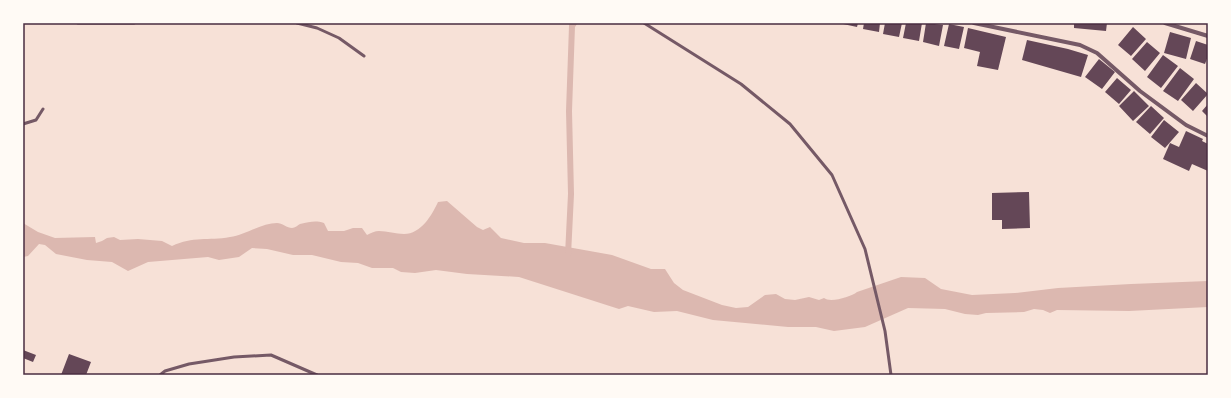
<svg xmlns="http://www.w3.org/2000/svg" width="1231" height="398" viewBox="0 0 1231 398" font-family="Georgia,serif">
  <style>
    .water { fill: #dcb8b0 }
    .lines { fill: none; stroke-linecap: round; stroke-linejoin: round }
    .stream { stroke: #dcb8b0; stroke-width: 6 }
    .building { fill: #644757 }
    .service { stroke: #755966; stroke-width: 3 }
    .minor { stroke: #755966; stroke-width: 4 }
    .neatline { fill: none; stroke: #4a2c40; stroke-width: 1.5 }
  </style>
  <rect width="100%" height="100%" fill="#f7e1d7"/>
  <path class="water" d="M447,201l30,26 6,3 7,-3 11,11 23,5h21l67,12 39,14h14l9,14 9,7 39,15 14,3 12,-1 17,-12 11,-1 9,5 10,1 14,-3 10,3 5,-2c6,5 27,-1 33,-6l44,-15 24,1 16,11 31,6 43,-2 43,-5 73,-4 77,-3v26l-79,4 -72,-1 -7,3 -7,-3 -9,-1 -10,3 -38,1 -8,2 -13,-1 -20,-5 -37,-1 -43,19 -31,4 -18,-4h-28l-75,-7 -36,-9 -23,1 -26,-6 -9,3 -100,-32 -52,-3 -31,-4 -21,3 -14,-1 -8,-4h-21l-14,-5 -17,-1 -29,-7h-19l-26,-6 -15,-1 -13,9 -20,3 -11,-3 -60,5 -20,9 -16,-9 -25,-2 -31,-6 -11,-9 -6,-1 -11,12 -5,1v-34l15,9 17,6 40,-1 1,6 6,-2 5,-3 7,-1 6,3 18,-1 24,2 10,5c21,-10 36,-5 58,-9 15,-2 32,-14 47,-14 5,0 10,5 15,5 3,0 6,-3 8,-4 10,-2 15,-4 24,-1l4,8h16l9,-3h9l5,7c4,-2 8,-4 12,-4 8,0 17,3 25,3 17,0 28,-19 34,-32z"/>
  <g class="lines">
    <path class="stream" d="M568,255l3,-61 -2,-83 3,-85 2,-3"/>
  </g>
  <path class="building" d="M843,23h15l-1,4 -14,-3z
    M864,23h16l-1,9 -16,-3z
    M885,23h17l-3,14 -16,-3z
    M906,23h16l-3,18 -16,-3z
    M926,23l17,2 -4,21 -16,-4z
    M1074,23h33l-1,8 -32,-3z
    M949,24l15,3 -5,22 -15,-3z
    M1133,27l13,12 -15,17 -13,-11z
    M968,28l38,9 -8,33 -21,-4 3,-14 -16,-4z
    M1170,32l21,6 -5,21 -22,-6z
    M1027,40l41,9 20,6 -7,22 -59,-17z
    M1196,41l12,4v11l-3,8 -15,-5z
    M1147,42l13,11 -15,18 -13,-12z
    M1163,55l15,11 -17,22 -14,-11z
    M1099,59l16,13 -13,17 -17,-12z
    M1180,68l14,11 -16,22 -15,-10z
    M1117,78l14,12 -12,14 -14,-12z
    M1196,83l12,11 -15,17 -12,-11z
    M1134,91l15,15 -16,15 -14,-15z
    M1208,104v13l-6,-6z
    M1151,106l13,12 -14,16 -14,-12z
    M1164,120l15,12 -14,16 -14,-11z
    M1186,131l17,8 -1,2 6,3v27l-16,-7 -3,7 -26,-12 7,-16 9,4z
    M1029,192l1,36 -28,1v-9h-10v-27z
    M23,350l13,5 -3,7 -10,-4z
    M69,354l22,8 -5,13h-25z"/>
  <g class="lines">
    <path class="service" d="M78,23h56
      M297,23l20,5 22,10 25,18
      M644,23l97,61 49,40 42,51 33,74 20,82 6,44
      M23,124l13,-4 7,-11
      M160,375l5,-4 24,-7 45,-7 37,-2 46,20"/>
    <path class="minor" d="M974,23l106,22 17,8 43,38 46,34 22,11
      M1165,23l43,13"/>
  </g>
  <rect width="1231" height="398" fill="none" stroke="#fffaf5" stroke-width="48"/>
  <rect x="24" y="24" width="1183" height="350" class="neatline"/>
</svg>
